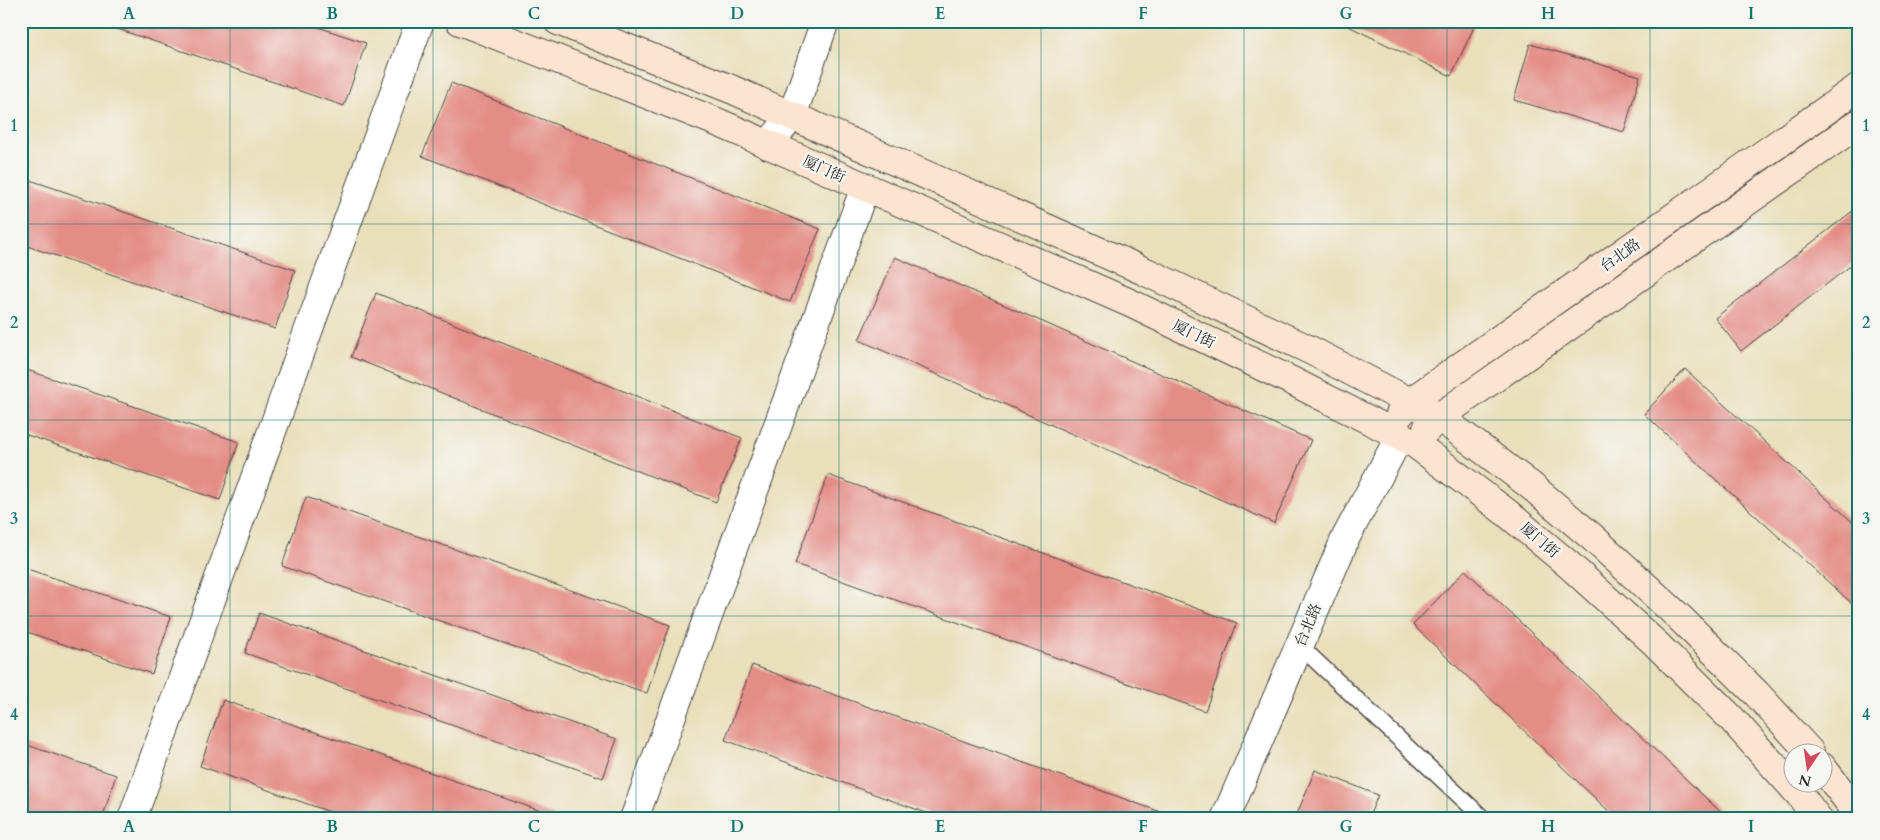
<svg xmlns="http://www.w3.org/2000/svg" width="1880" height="840" viewBox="0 0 1880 840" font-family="Cardo,'Noto Serif SC',serif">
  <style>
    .building { fill: #e48c86 }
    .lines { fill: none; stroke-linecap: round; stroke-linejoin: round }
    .service-casing { stroke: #484641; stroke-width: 18 }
    .minor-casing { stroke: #484641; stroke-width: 30 }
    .secondary-casing { stroke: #484641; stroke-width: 30 }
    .service { stroke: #fff; stroke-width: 15 }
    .minor { stroke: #fff; stroke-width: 28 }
    .secondary { stroke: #fde4d1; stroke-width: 28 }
    .grid { fill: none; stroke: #0f766e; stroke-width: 1; stroke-opacity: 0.55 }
    .labels { text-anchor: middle; stroke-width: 4.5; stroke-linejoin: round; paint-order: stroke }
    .street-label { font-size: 15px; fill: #2b2b2b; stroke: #f6f6f2 }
    .neatline { fill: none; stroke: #0f766e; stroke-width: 2 }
    .grid-label { font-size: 16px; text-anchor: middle; font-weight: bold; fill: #0f766e }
  </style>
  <rect width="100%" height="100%" fill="#f6f6f2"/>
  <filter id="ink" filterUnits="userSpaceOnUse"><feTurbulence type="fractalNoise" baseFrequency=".02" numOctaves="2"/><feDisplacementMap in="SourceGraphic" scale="10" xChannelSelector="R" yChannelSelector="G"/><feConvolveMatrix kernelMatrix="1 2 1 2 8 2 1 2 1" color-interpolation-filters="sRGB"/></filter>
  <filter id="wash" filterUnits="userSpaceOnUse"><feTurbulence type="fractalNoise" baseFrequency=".0096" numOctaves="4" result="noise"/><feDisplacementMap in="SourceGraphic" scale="20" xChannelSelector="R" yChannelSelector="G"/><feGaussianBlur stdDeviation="1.12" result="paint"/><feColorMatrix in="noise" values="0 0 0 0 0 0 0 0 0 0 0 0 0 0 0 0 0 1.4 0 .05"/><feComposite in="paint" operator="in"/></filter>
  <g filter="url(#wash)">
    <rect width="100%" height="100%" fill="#e9dfbb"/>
    <g id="blocks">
      <path class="building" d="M94,21h206l66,22 -22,63z
        M1338,21h139l-26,55z
        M1530,44l110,32 -16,56 -110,-32z
        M451,83l369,146 -30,73 -368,-146z
        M21,177l274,93 -20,59 -254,-85z
        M1859,206v53l-118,92 -26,-33z
        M895,257l416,183 -37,83 -415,-183z
        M376,293l366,145 -26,64 -365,-145z
        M21,368l218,74 -19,58 -199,-67z
        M1685,369l174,159v82l-215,-196z
        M828,475l409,148 -32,88 -410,-147z
        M306,497l364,128 -23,68 -365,-127z
        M21,567l150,50 -19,57 -131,-44z
        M1465,570l263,249h-111l-204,-194z
        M259,613l358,126 -14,39 -358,-125z
        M752,665l417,150 -1,4h-225l-218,-79z
        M223,700l338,118v1h-211l-150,-53z
        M21,743l95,32 -14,44h-81z
        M1315,770l63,25 -10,24h-73z
        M1424,814l6,5h-11z"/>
    </g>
  </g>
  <g filter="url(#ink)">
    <use href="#blocks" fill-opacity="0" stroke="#484641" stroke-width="1"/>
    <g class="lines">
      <g class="service-casing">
        <path id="service" d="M1299,645l185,174"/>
      </g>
      <g class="minor-casing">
        <path id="minor" d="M768,145l24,-29 33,-95
          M132,819l288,-798
          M634,819l231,-632
          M1225,819l121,-282 54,-101"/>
      </g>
      <g class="secondary-casing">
        <path id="secondary" d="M460,21l257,101 413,181 164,79 120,61 93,70 61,51 87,79 76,75 69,77 18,24
          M558,21l173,68 413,182 166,79 129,67 91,68 62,52 87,80 78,77 53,58
          M1400,414l10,-12 449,-315
          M1427,429l12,-12 420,-294
          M1822,767l37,48"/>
      </g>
      <use href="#service" class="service"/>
      <use href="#minor" class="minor"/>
      <use href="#secondary" class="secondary"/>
    </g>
  </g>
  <path class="grid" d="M230,21v798M433,21v798M636,21v798M839,21v798M1041,21v798M1244,21v798M1447,21v798M1650,21v798M21,224h1838M21,420h1838M21,616h1838"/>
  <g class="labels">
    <g class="street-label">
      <text transform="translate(824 169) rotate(24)" y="5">厦门街</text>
      <text transform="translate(1620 255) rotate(-35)" y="5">台北路</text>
      <text transform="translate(1194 334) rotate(26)" y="5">厦门街</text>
      <text transform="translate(1540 540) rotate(40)" y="5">厦门街</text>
      <text transform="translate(1308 625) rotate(-67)" y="5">台北路</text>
    </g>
  </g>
  <rect width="1880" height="840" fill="none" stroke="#f6f6f2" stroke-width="55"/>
  <g transform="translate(1808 768) rotate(193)"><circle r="24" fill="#f6f6f2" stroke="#a5a5a2"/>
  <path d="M0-4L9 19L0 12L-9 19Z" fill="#d1495b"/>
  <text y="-8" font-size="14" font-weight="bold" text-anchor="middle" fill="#2b2b2b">N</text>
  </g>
  <rect x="28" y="28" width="1824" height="784" class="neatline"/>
  <g class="grid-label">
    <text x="129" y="19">A</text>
    <text x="332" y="19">B</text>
    <text x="534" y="19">C</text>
    <text x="737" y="19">D</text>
    <text x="940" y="19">E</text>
    <text x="1143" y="19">F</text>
    <text x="1346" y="19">G</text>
    <text x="1548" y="19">H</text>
    <text x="1751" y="19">I</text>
    <text x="14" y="131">1</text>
    <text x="1866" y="131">1</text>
    <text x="14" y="328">2</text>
    <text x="1866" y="328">2</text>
    <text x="14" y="524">3</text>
    <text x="1866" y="524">3</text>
    <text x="14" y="720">4</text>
    <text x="1866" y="720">4</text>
    <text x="129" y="832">A</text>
    <text x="332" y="832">B</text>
    <text x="534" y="832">C</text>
    <text x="737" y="832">D</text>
    <text x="940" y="832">E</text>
    <text x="1143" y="832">F</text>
    <text x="1346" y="832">G</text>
    <text x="1548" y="832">H</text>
    <text x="1751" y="832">I</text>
  </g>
</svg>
